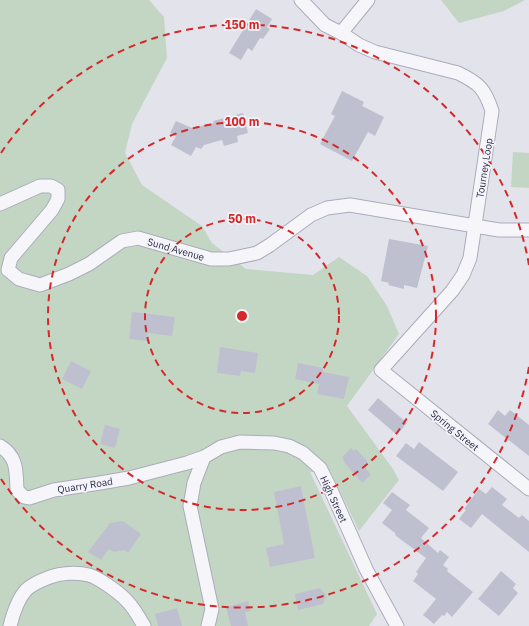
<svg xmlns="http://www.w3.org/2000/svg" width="529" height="626" viewBox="0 0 529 626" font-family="'IBM Plex Sans',sans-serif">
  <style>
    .green { fill: #c3d6c4 }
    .building { fill: #bfc0cf }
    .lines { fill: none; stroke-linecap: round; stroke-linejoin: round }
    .minor-casing { stroke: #abacba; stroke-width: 15 }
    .minor { stroke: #f6f6fa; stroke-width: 13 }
    .ring { fill: none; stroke: #d62828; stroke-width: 2; stroke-dasharray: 7 5 }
    .labels { text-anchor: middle; stroke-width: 3.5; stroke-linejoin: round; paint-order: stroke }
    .street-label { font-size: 10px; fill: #292b45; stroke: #f3f3f9 }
    .centre { fill: #d62828; stroke: #f3f3f9; stroke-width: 2 }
    .ring-label { font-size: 12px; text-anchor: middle; font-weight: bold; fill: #d62828; stroke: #f3f3f9; stroke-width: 3.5; stroke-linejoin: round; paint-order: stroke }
  </style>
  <rect width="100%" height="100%" fill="#e3e3ec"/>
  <path class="green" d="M0,0h149l15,17 3,41 -35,66 -7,29 17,32 60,41 10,17 34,26 67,6 26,-18 28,19 20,30 12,28 -52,72 46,63 6,11 -40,51 -29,-60 -20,1 67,142 -8,12h-369z
    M441,0h84l-21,11 -45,12z
    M513,152l16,1v35l-18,-1z"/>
  <path class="building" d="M256,9l16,10 -5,8 3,2 -7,10 -3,-1 -8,13 -4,-3 -7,12 -12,-7z
    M342,91l22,11 -2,4 22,11 -9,19 -7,-4 -16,29 -32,-17 15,-28 -4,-2z
    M243,113l5,20 -11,3 1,6 -14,4 -2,-6 -18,5 -3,4 -5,-2 -5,9 -20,-11 5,-9 -6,-3 6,-12 16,7 22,-5 -1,-2z
    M389,239l39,7 -11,42 -13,-3v4l-16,-4 1,-2 -8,-2z
    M132,312l43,5 -3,19 -24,-3 -1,8 -18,-2z
    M220,347l38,6 -3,20 -14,-2 -1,5 -23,-3z
    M71,361l20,10 -9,18 -20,-10z
    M298,363l25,5v4l26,5 -5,22 -27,-5 2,-10 -24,-5z
    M378,398l29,25 -10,12 -29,-25z
    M498,410l7,6 5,-6 19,15v31l-41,-32z
    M105,425l15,4 -5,19 -15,-4z
    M419,442l39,30 -15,19 -47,-35 10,-13 8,6z
    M351,448l3,3 2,-2 12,13 -4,4 7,9 -9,8 -19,-22 1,-1 -2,-3z
    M301,486l14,72 -45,9 -4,-19 18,-4 -10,-52z
    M492,487l15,12 -5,6 17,13 3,-3 7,6v31l-47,-38 -11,14 -12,-9 7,-9 -2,-1 15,-20 7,5z
    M392,492l18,13 -4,5 23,18 -8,10 17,15 2,-3 9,7 -6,8 5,4 -1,2 26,21 -21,25 -5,-5 -3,4 -2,-1 -8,9 -11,-9 13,-16 -23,-18 5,-7 -2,-2 10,-14 -30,-22 -1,-3 -13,-10 10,-13 -9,-7z
    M123,521l18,13 -13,19 -3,-3 -11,2 -5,-3 -8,11 -13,-8 22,-29z
    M501,571l15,13 -3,4 5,5 -19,23 -21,-17z
    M320,588l6,7 -3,9 -25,6 -3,-16z
    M248,601l3,10 -6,1 3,14h-17l-5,-19z
    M177,608l5,18h-24l-3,-12z"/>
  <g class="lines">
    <g class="minor-casing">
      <path id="minor" d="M301,0l24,25 16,8 18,12 16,7 83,21c21,10 27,16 34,38l-22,147 -7,17 -11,16 -71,79 148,119
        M341,33l27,-33
        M0,204l40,-18h11l7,4v9l-6,11 -41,48 -3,12 11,9 21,6 29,-11 20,-10 33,-23 16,-3 73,21h18l28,-6 13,-8 41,-30 16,-7 23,-3 149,25h30
        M0,446c18,11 16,26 17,44l7,7 5,1 25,-8 46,-7 29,-5 58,-15 17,-6
        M10,626c3,-12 7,-26 16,-36 6,-6 16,-10 24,-13 11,-4 27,-5 39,-2 10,3 31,18 38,26 7,7 12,16 17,25
        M208,626l4,-17 -22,-103 4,-23 10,-26 17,-10 19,-5 34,1 15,3 14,7 17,15 10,20 36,81 31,57"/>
    </g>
    <use href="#minor" class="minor"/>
  </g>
  <g class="ring">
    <circle cx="242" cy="316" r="97"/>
    <circle cx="242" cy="316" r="194"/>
    <path d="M529 367A291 291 0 0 1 1 479M1 153A291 291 0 0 1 529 265"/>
  </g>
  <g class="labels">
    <g class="street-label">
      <text transform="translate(484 168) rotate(-81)" y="4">Tourney Loop</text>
      <text transform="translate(176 249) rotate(16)" y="4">Sund Avenue</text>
      <text transform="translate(455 430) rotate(39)" y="4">Spring Street</text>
      <text transform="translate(85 485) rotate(-9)" y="4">Quarry Road</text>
      <text transform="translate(334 499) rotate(65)" y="4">High Street</text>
    </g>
  </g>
  <circle cx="242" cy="316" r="6" class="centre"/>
  <g class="ring-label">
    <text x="242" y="29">150 m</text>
    <text x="242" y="126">100 m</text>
    <text x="242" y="223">50 m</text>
  </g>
</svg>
